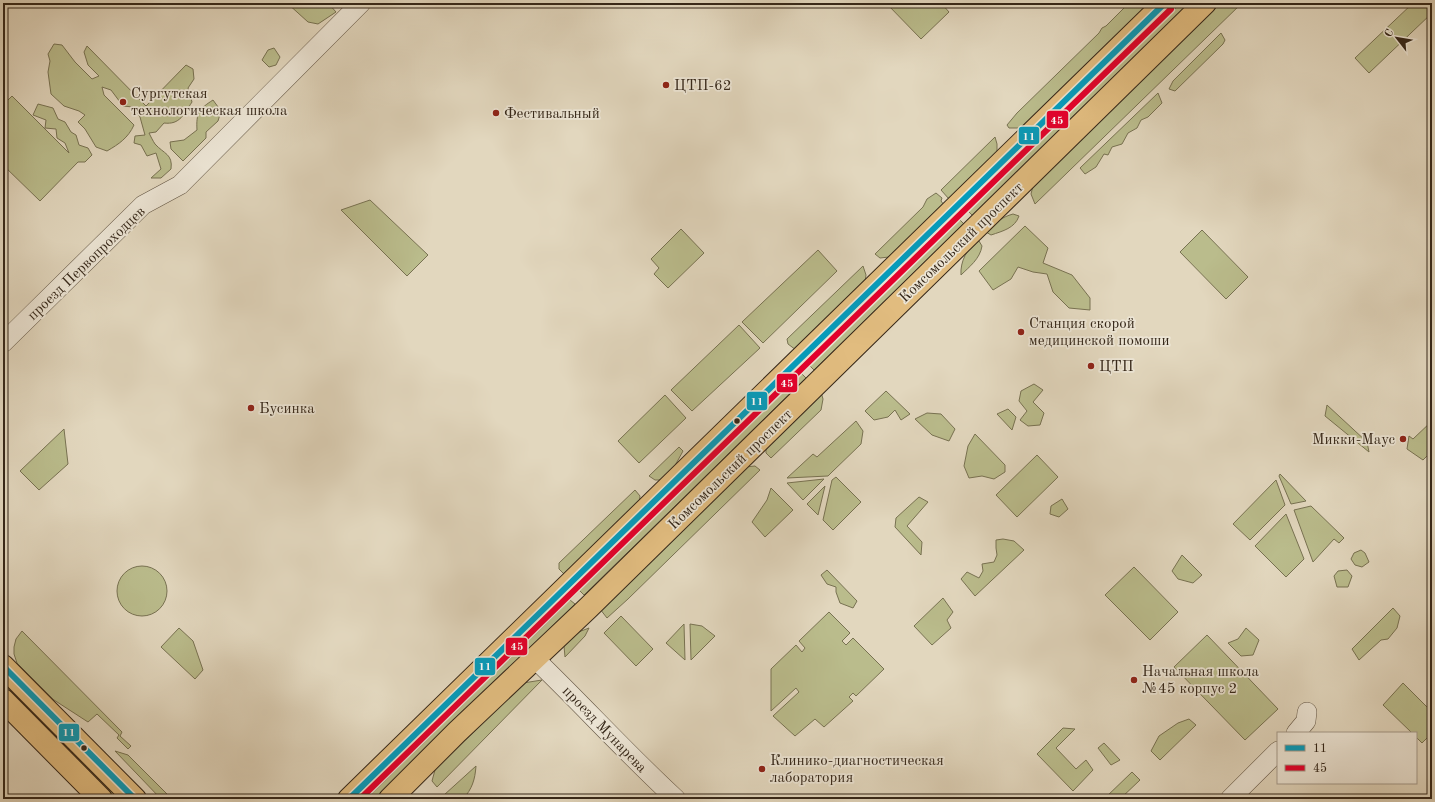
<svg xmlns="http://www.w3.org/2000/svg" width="1435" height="802" viewBox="0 0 1435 802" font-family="'Old Standard TT',serif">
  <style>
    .green { fill: #babc8c; stroke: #787252 }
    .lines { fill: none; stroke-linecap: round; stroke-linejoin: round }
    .minor-casing { stroke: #605342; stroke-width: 20 }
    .major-casing { stroke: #352719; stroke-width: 24 }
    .minor { stroke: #ece5d5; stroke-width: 19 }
    .major { stroke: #e1bc7f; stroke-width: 22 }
    .bus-1-casing { stroke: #ece5d5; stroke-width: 9 }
    .bus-2-casing { stroke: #ece5d5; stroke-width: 9 }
    .bus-1 { stroke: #059cbc; stroke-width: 6 }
    .bus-2 { stroke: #e4002b; stroke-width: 6 }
    .poi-dot { fill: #8f2418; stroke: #ece5d5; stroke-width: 1.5 }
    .bus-dot { fill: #352719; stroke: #ece5d5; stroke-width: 1.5 }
    .labels { text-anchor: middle; stroke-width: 3.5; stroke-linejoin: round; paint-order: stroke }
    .poi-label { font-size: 15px; fill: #352719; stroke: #ece5d5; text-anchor: start }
    .street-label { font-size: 15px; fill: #352719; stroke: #ece5d5 }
    .line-badge { stroke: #ece5d5; stroke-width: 1.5 }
    .badge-label { font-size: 11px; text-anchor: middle; font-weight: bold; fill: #fff }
  </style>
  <rect width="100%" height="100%" fill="#e2d7be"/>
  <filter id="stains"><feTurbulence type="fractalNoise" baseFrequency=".005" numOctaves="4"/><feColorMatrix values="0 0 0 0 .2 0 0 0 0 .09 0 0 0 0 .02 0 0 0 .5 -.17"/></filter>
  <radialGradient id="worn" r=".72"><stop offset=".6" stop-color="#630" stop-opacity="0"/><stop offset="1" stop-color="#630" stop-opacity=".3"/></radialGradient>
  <path class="green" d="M287,3h41l8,9 -18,12 -10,-2z
    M886,3h55l8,9 -28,27z
    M1129,3h22l-124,122 -7,3h-11l-2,-3 10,-12 82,-80 3,-5 4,-2z
    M1178,3h14l-219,213 -6,-6z
    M1221,3h21l-207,201 -4,-10 2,-8z
    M1413,3h17l2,3v7l-63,60 -14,-15z
    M1221,33l4,7 -2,4 -48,47 -6,-2 4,-8z
    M54,44l8,1 13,17 17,17 7,-3 -11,-11 -4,-13 3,-6 59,60 40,-41 7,4 1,10 -6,9 4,14c-8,12 -12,23 -28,21l-8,9 -7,1c2,4 4,8 6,11 9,10 18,10 16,25l-10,9h-10l10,-9 -5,-16 -9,3 -6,-11 -7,-2 1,-7 10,-1 -5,-18 -7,-10 -10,-1 -12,-16 -9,-3 2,8 30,30c-6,13 -15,19 -27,26l-11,-4 -11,-18 -7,-7 7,-7 -6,-4 -15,-5 -13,-12 -3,-22 2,-11 -2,-7z
    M274,48l6,9 -4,8 -7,2 -7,-7 6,-10z
    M1158,93l4,10 -14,14 -7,3 -4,8 -9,5 -6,11 -10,3 -4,8 -4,-1 -8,13 -11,7 -5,-6z
    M12,96l57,57 -4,-10 -8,-5 -1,-9 -11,-1 1,-8 -13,-5 5,-11 15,4 5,11 7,3 6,10 5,3 3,10 9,3 4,7 -7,7h-7l-38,39 -37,-36v-60z
    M213,100l8,11 -3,10 -12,11v6l-23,23 -12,-12 -1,-7 14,-2 13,-10c-1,-17 2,-21 16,-30z
    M995,137l2,7v8l-48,47 -8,-9z
    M936,193l6,5 -1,3 3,4 -49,48 -6,4 -9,1 -5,-4 48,-47 4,-8z
    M370,200l58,55 -21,21 -66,-66z
    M1013,214l6,2c-4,12 -16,15 -28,19l-5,-3c8,-9 16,-15 27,-18z
    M959,219l5,5 -150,146 -5,-5z
    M1025,226l23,22 -5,15 29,12 18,23v12l-21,-2 -16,-16 -6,-18 -14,-2 -15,-5 -7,12 -18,11 -14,-19z
    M681,229l23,24 -36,35 -14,-14 5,-6 -8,-9z
    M1202,230l46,47 -22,22 -46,-47z
    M979,241l3,5c-2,13 -13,21 -21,29 -1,-13 6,-28 18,-34z
    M818,250l19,21 -74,72 -21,-21z
    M863,266l3,9 -1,7 -69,68 -8,-6 -1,-5z
    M739,325l21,23 -68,63 -21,-21z
    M802,374l4,4 -222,217 -5,-5z
    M1034,384l9,6 -10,12 11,11 -4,12 -12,1 -8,-6 7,-9 -8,-10 2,-10z
    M886,391l24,23 -9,6 -6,-10 -7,7 -14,3 -9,-9z
    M821,392l2,7 -2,11 -50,48 -5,-5v-9z
    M665,395l21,23 -47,45 -21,-22z
    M1327,405l40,37 2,10 -44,-36z
    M1008,409l8,8 -4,13 -15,-16z
    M927,413l14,1 14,15 -6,12 -17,-6 -17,-16z
    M856,421l7,10 -2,13 -29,28 -4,4 -41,2 26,-24 4,3z
    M1432,421v30l-9,9 -16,-11 2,-13 4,3z
    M64,429l4,35 -29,26 -19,-19z
    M975,434l30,31v7l-11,7 -12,-3 -13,2 -5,-12 4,-20z
    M679,447l4,4 -11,20 -11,9h-6l-6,-4z
    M1037,455l21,22 -41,40 -21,-22z
    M755,466l5,4 -132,129 -21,19 -7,-9 145,-142z
    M1280,474l26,27 -15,3 -12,-28z
    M836,477l25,25 -28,28 -10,-10 9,-40z
    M824,479l-21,21 -16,-17z
    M1276,480l9,25 -35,35 -17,-16z
    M825,486l-7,29 -11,-11z
    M771,488l22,22 -28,27 -13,-15 15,-22z
    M635,490l5,6 -1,8 -73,72 -7,-7v-6z
    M919,497l9,5 -21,24 15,16 -1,13 -26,-28 1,-9z
    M1062,499l6,10 -9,8 -9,-3 1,-8z
    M1311,506l33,32 -5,5 -5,-4 -21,23 -19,-52z
    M1286,514l18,45 -18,18 -31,-31z
    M1003,539l11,2 10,9 -49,46 -14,-17 6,-7 12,6 4,-7 -1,-7 12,-2 3,-7 -1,-7v-8z
    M1361,550l4,3 4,9 -7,5 -7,-2 -4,-6 3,-6z
    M1182,555l20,20 -9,8 -15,-4 -6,-8z
    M117 591a25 25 0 1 1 50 0a25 25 0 1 1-50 0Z
    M1134,567l44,45 -28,28 -45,-45z
    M827,570l30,31 -4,7 -13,-5 -4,-11v-5l-9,-3 -6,-9z
    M1347,570l5,6 -4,11h-11l-3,-11 4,-5z
    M943,598l10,14 -6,8 4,8 -19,17 -18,-19z
    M570,600l5,4 -200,195h-9z
    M1393,608l7,8 -3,12 -9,11 -7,1 -22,20 -7,-11z
    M829,612l21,21 -8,8 4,4 7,-7 31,31 -28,27 -3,-3 -4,4 4,4 -29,26 -9,-8 -20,17 -22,-20 26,-24 -3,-4 -25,23v-42l25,-24 6,7 3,-4 -6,-7z
    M621,616l32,33 -17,17 -32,-33z
    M684,624l1,36 -19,-17z
    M690,624l12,2 13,10 -24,24z
    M179,628l14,13 10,29 -8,9 -34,-32z
    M589,628l-4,8 -20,21 -1,-11 12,-13z
    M1246,628l13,12 -6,15 -12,1 -13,-13 10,-4z
    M22,631l100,101 -2,4 11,10 -3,3 -11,-11 2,-3 -22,-21 -9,8 -34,-22 -37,-37 -3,-9v-7l2,-8z
    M1207,635l71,74 -33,31 -71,-73z
    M3,677l120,122h-7l-113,-116z
    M542,680l-105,107 -5,-6 3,-11 88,-87z
    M1403,683l29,29v21l-10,10 -6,-6v-4h-4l-29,-28z
    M1189,719l7,6 -36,35 -9,-9 8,-15 19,-13z
    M1063,728l12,1 -19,19 20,21 10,-9 7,10 -20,21 -36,-37z
    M1104,743l16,17 -9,5 -13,-17z
    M115,751l13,4 44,44h-11z
    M476,766c-1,14 -4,23 -13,33h-15l-4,-4z
    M1132,772l8,8 -20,19h-16z"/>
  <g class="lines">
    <g class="minor-casing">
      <path id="minor" d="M3,343l140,-138 37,-20 181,-182
        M534,658c48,46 93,96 142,141
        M1296,733l10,-12 1,-9
        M1230,799l48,-48"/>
    </g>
    <g class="major-casing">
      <path id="major" d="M3,666l132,133
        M3,700l98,99
        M349,799l816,-796
        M390,799l67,-67 131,-124 617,-605"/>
    </g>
    <use href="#minor" class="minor"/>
    <use href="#major" class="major"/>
    <g class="bus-1-casing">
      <path id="bus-1" d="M3,666l132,133
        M349,799l816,-796"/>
    </g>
    <g class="bus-2-casing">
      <path id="bus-2" d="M360,799l811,-790"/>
    </g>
    <use href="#bus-1" class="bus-1"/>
    <use href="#bus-2" class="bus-2"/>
  </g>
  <g class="poi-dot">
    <circle cx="666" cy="85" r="4"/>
    <circle cx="123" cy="102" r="4"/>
    <circle cx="496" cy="113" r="4"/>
    <circle cx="1021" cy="332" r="4"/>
    <circle cx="1091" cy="366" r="4"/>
    <circle cx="251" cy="408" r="4"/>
    <circle cx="1403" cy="439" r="4"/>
    <circle cx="1134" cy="680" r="4"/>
    <circle cx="762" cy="769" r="4"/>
  </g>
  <g class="bus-dot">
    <circle cx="737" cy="421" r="3.5"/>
    <circle cx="84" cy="748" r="3.5"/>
  </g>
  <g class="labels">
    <g class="poi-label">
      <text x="674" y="90">ЦТП-62</text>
      <text x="131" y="98">Сургутская<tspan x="131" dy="17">технологическая школа</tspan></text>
      <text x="504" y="118">Фестивальный</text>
      <text x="1029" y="328">Cтанция скорой<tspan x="1029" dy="17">медицинской помоши</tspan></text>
      <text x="1099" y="371">ЦТП</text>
      <text x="259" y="413">Бусинка</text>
      <text x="1395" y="444" text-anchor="end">Микки-Маус</text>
      <text x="1142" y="676">Начальная школа<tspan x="1142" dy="17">№45 корпус 2</tspan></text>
      <text x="770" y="765">Клинико-диагностическая<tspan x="770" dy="17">лаборатория</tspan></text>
    </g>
    <g class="street-label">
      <text transform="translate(961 242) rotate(-44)" y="5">Комсомольский проспект</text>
      <text transform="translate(86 263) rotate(-44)" y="5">проезд Первопроходцев</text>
      <text transform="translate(730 469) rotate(-44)" y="5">Комсомольский проспект</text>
      <text transform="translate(605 729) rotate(46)" y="5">проезд Мунарева</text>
    </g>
  </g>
  <g class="line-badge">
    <rect x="1046" y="110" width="23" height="19" rx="4" fill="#e4002b"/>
    <rect x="1018" y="126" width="22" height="19" rx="4" fill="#059cbc"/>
    <rect x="776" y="373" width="22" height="20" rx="4" fill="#e4002b"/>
    <rect x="746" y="391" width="22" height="20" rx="4" fill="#059cbc"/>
    <rect x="505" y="637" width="23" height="19" rx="4" fill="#e4002b"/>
    <rect x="474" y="657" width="22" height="19" rx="4" fill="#059cbc"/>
    <rect x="58" y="723" width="22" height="19" rx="4" fill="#059cbc"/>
  </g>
  <g class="badge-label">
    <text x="1057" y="124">45</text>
    <text x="1029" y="140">11</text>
    <text x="787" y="387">45</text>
    <text x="757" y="405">11</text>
    <text x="517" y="650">45</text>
    <text x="485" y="670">11</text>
    <text x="69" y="736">11</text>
  </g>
  <rect width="1435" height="802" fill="none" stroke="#e2d7be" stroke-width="16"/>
  <rect x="4" y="4" width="1427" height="794" fill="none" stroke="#352719" stroke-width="2"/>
  <rect x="8" y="8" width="1419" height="786" fill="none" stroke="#352719"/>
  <rect x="1277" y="732" width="140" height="52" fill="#ece5d5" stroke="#a3998a"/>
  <rect x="1285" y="745" width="20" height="6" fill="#059cbc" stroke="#a3998a"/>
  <text x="1313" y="752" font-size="12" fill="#352719">11</text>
  <rect x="1285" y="765" width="20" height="6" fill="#e4002b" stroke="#a3998a"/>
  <text x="1313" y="772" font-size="12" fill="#352719">45</text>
  <g transform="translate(1397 38) rotate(301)" stroke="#ece5d5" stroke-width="3" paint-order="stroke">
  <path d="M0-3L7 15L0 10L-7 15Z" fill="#352719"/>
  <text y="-6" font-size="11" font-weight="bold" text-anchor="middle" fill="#352719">С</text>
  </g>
  <rect width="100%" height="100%" filter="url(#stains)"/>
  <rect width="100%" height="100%" fill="url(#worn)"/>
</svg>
